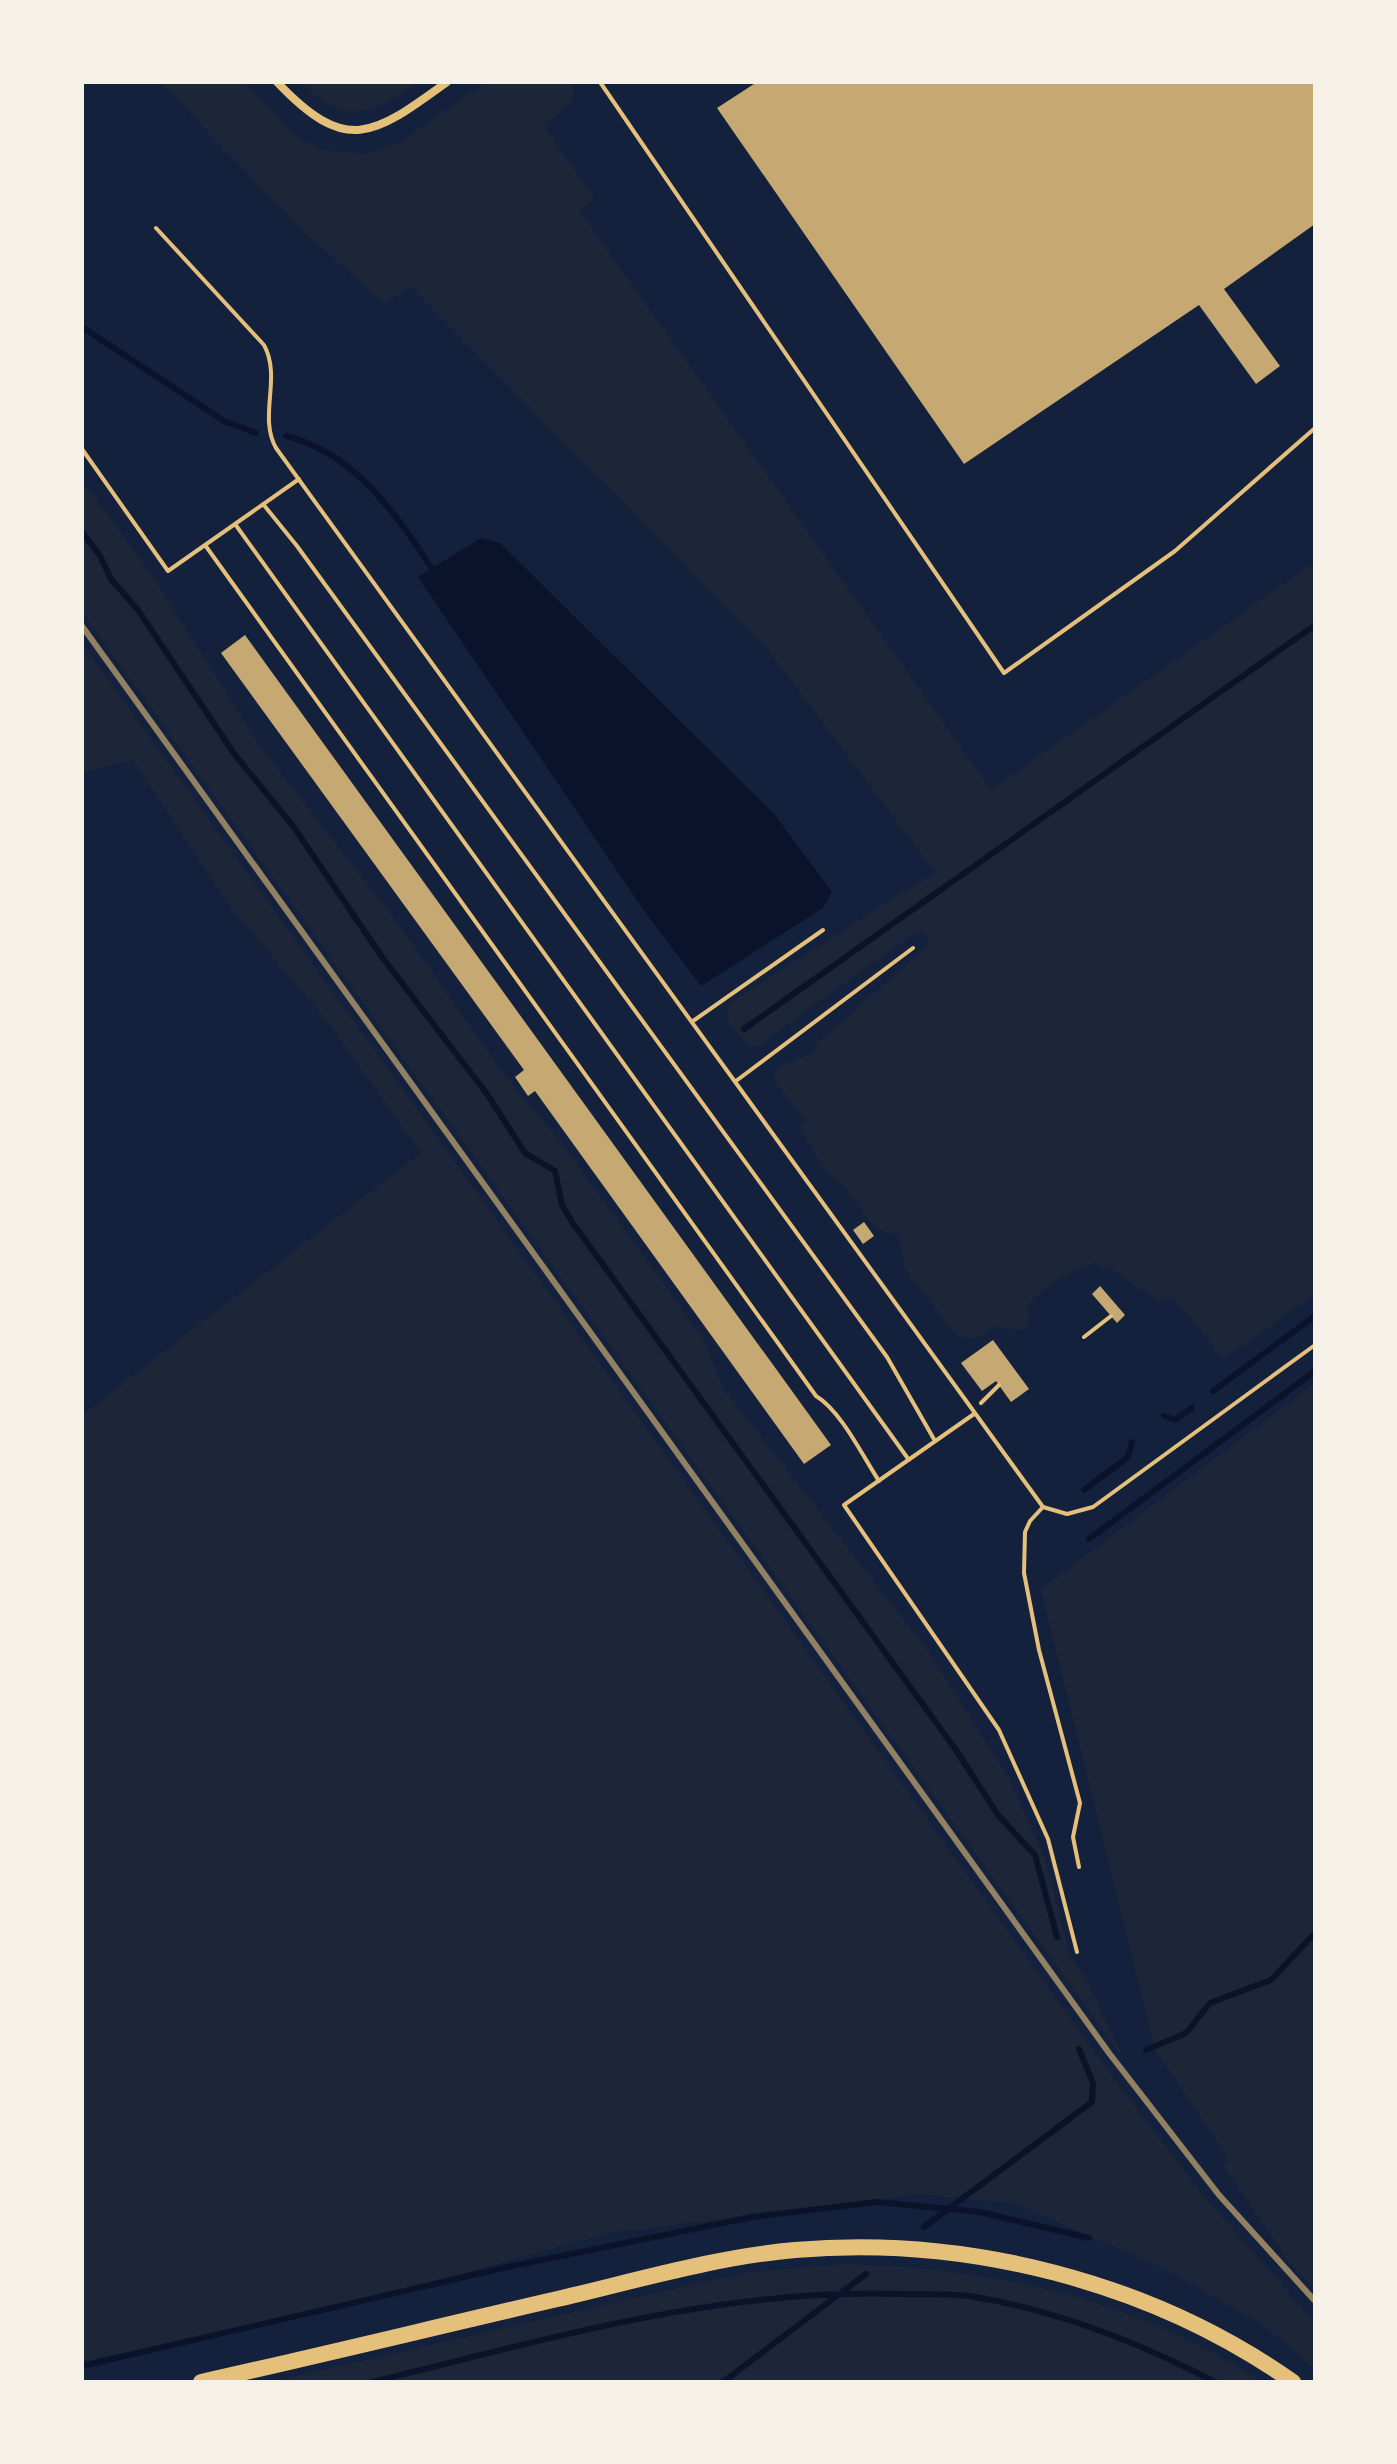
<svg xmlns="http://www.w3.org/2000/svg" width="1397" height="2464" viewBox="0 0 1397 2464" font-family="Literata,serif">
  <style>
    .green { fill: #1d2539 }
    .water { fill: #0b132b }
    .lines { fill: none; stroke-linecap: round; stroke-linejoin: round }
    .stream { stroke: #0b132b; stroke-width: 6 }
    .building { fill: #c6a872 }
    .path { stroke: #e5c07b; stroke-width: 4 }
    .service { stroke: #e5c07b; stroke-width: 4 }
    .minor { stroke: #e5c07b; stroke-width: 8 }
    .motorway { stroke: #e5c07b; stroke-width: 16 }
    .rail { stroke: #918062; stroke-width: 6 }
  </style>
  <rect width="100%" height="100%" fill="#14213d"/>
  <path class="green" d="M160,82h84l52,54 27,14 41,4 37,-12 85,-60h86l1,19 -30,24 51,73 -15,12 412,580 324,-228v732l-91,65 -51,-62 -15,5 -48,-35 -8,4 -5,-8c-14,0 -66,30 -69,45 -1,3 1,10 2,13l-6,9 -30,-3c-15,11 -21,16 -39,7l-50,-65 -7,-34 -21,-5 -33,-43 -18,-15 -27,-45 7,-5 -30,-39 -2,-9 7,-9 32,-12 3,-9 113,-99 -4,-12 -9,-1 -156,112 -12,2 -19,-23 -2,-18 208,-133 -166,-221 -360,-366 -24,20 -89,-81z
    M301,82h118c-46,33 -74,45 -118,0z
    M82,480l67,91 111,175 140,180 103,147 57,68 112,154 33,47 18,46 206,264 81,128 35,79 25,96 14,20 41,86 -1043,-1449z
    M82,643l1030,1433 89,116 114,131v46l-52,-44 -96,-55 -151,-66 -96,-10 -310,39 -248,68 -278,60 -2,15v-961l339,-262 -98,-137 -96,-113 -94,-143 -51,13z
    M1315,1384v905l-28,-30 -63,-92 3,-11 -72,-106 -114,-461z
    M844,2264c157,5 284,33 419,118h-993l425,-98 57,-12z"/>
  <path class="water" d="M481,538l19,5 275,272 57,77 -9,16 -122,78 -56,-74 -227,-335z"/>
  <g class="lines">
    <path class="stream" d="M82,327l142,94 32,12
      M286,436c67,16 111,78 146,133
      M82,532l18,24 11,23 27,31 97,145 58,71 89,131 105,137 38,59 30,18 7,34 10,17 384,528 42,65 37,40 22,82
      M744,1029l571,-404
      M1213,1391l102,-75
      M1164,1416l11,4 17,-12
      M1084,1490l44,-33 4,-15
      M1089,1539l226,-168
      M1146,2050l40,-17 24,-30 61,-23 44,-47
      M924,2227l168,-125 1,-19 -14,-34
      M82,2366l421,-98 249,-51 125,-15 103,10 109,26
      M372,2382c173,-42 351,-95 531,-88 23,1 49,-1 72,3 84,14 165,46 240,85
      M723,2382l143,-108"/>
  </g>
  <path class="building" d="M757,82h558v142l-91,65 56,77 -24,18 -57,-79 -235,159 -247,-356z
    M245,635l586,810 -27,19 -269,-373 -7,5 -13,-19 9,-7 -303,-417z
    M864,1222l10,14 -11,8 -10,-14z
    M1100,1286l25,29 -8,8 -25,-29z
    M993,1340l36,49 -18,13 -15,-21 -14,10 -21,-28z"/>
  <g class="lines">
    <path class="path" d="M1084,1337l27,-21
      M981,1403l18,-18"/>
    <path class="service" d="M600,82l404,591 171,-122 140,-123
      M156,228l108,117c18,33 -6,71 12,103l767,1059 24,7 26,-7 222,-162
      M82,449l86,122 131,-92
      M263,504l34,42 590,811 48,84
      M235,524l674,936
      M205,545l611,851c25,15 46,59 63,85
      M693,1021l130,-91
      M736,1081l177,-133
      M974,1414l-130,91 155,225 49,109 29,113
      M1043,1507l-13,14 -5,11 -1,41 15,77 41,153 -7,34 6,30"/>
    <path class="minor" d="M277,82c70,74 97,53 170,0"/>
    <path class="motorway" d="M201,2382c117,-26 235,-55 352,-82 79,-18 161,-43 242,-50 172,-15 356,32 498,132"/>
    <path class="rail" d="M82,626l1027,1427 110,142 96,106"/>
  </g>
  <rect width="1397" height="2464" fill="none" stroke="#f6f1e7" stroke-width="168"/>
</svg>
